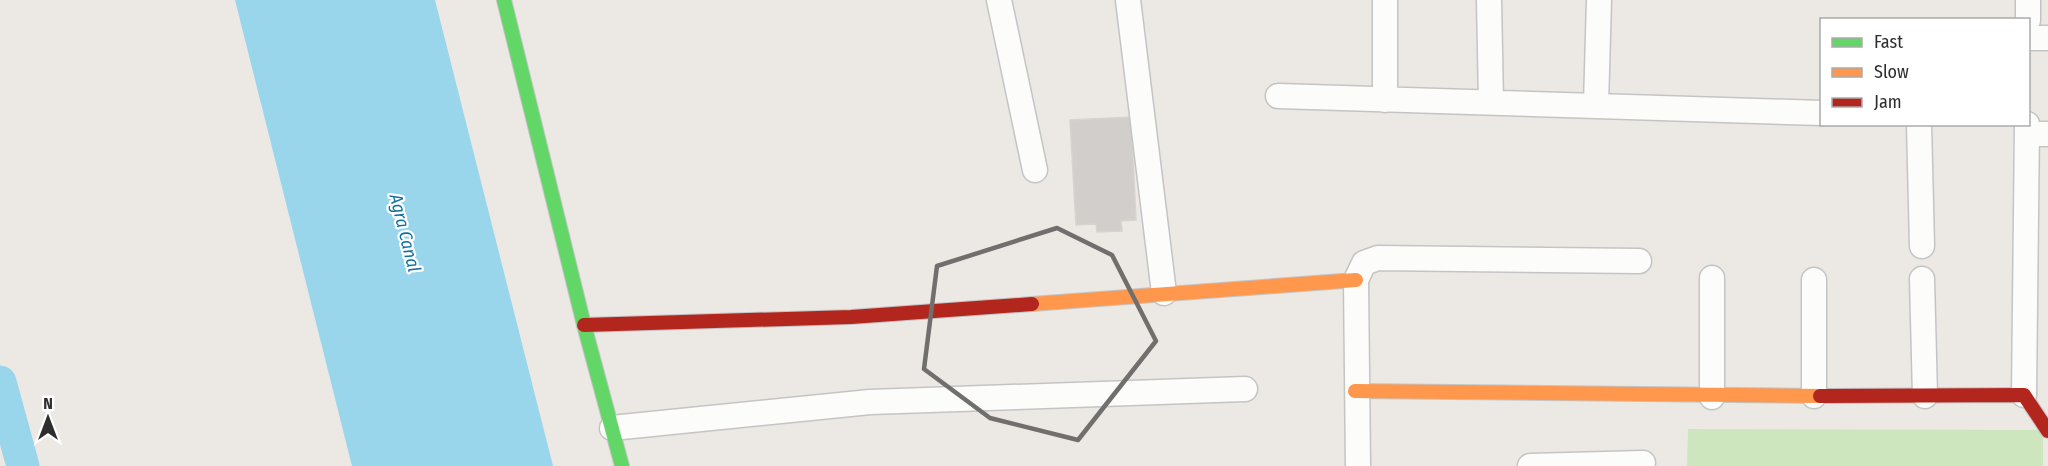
<svg xmlns="http://www.w3.org/2000/svg" width="2048" height="466" viewBox="0 0 2048 466" font-family="'Fira Sans Condensed',sans-serif">
  <style>
    .green { fill: #cee6be }
    .water { fill: #99d6ec }
    .lines { fill: none; stroke-linecap: round; stroke-linejoin: round }
    .canal { stroke: #99d6ec; stroke-width: 33 }
    .building { fill: #d1cecb; stroke: #d7d4d0; stroke-width: 1.5 }
    .street-casing { stroke: #c5c4c5; stroke-width: 27 }
    .fast-casing { stroke: #c5c4c5; stroke-width: 16 }
    .slow-casing { stroke: #c5c4c5; stroke-width: 16 }
    .jam-casing { stroke: #c5c4c5; stroke-width: 16 }
    .street { stroke: #fcfcfb; stroke-width: 24 }
    .fast { stroke: #63d668; stroke-width: 14 }
    .slow { stroke: #ff974d; stroke-width: 14 }
    .jam { stroke: #b3261e; stroke-width: 14 }
    .marked { fill: none; stroke: #706f6e; stroke-width: 4.5; stroke-linejoin: round }
    .labels { text-anchor: middle; stroke-width: 4.5; stroke-linejoin: round; paint-order: stroke }
    .water-label { font-size: 18px; font-style: italic; fill: #0d6fa3; stroke: #fff }
  </style>
  <rect width="100%" height="100%" fill="#ece8e4"/>
  <path class="green" d="M1688,429l355,1v36h-356z"/>
  <path class="water" d="M235,0h200l118,466h-201z"/>
  <g class="lines">
    <path class="canal" d="M0,382l23,84"/>
  </g>
  <path class="building" d="M1131,117l5,103 -15,1 1,10 -25,1 -1,-8 -20,1 -6,-105z"/>
  <g class="lines">
    <g class="street-casing">
      <path id="street" d="M999,0l36,170
        M1128,0l36,293
        M1489,0l2,102
        M2028,20v-20
        M2028,38h20
        M1278,96l544,17
        M1385,100v-100
        M1596,105l3,-105
        M1919,124l3,122
        M2027,134h21
        M1922,279l3,117
        M1814,280v116
        M2024,395l3,-271
        M1712,397v-119
        M612,428l258,-26 375,-13
        M1358,466l-2,-186 8,-17 14,-5 261,3
        M1530,466l113,-3"/>
    </g>
    <g class="fast-casing">
      <path id="fast" d="M504,0l80,325 38,141"/>
    </g>
    <g class="slow-casing">
      <path id="slow" d="M1032,304l324,-24
        M1355,391l465,5"/>
    </g>
    <g class="jam-casing">
      <path id="jam" d="M584,325l267,-8 181,-13
        M1820,396l204,-1 24,36"/>
    </g>
    <use href="#street" class="street"/>
    <use href="#fast" class="fast"/>
    <use href="#slow" class="slow"/>
    <use href="#jam" class="jam"/>
  </g>
  <path class="marked" d="M1057,228l55,27 44,86 -78,99 -88,-22 -66,-49 13,-103z"/>
  <g class="labels">
    <g class="water-label">
      <text transform="translate(405 233) rotate(76)" y="6">Agra Canal</text>
    </g>
  </g>
  <rect x="1820" y="18" width="210" height="108" fill="#ffffff" stroke="#ababab" stroke-width="1.5"/>
  <rect x="1832" y="38" width="30" height="9" fill="#63d668" stroke="#ababab" stroke-width="1.5"/>
  <text x="1874" y="48" font-size="18" fill="#2e2e2e">Fast</text>
  <rect x="1832" y="68" width="30" height="9" fill="#ff974d" stroke="#ababab" stroke-width="1.5"/>
  <text x="1874" y="78" font-size="18" fill="#2e2e2e">Slow</text>
  <rect x="1832" y="98" width="30" height="9" fill="#b3261e" stroke="#ababab" stroke-width="1.5"/>
  <text x="1874" y="108" font-size="18" fill="#2e2e2e">Jam</text>
  <g transform="translate(48 418)" stroke="#ffffff" stroke-width="4.5" paint-order="stroke">
  <path d="M0-4.5L10 22L0 15L-10 22Z" fill="#2e2e2e"/>
  <text y="-9" font-size="16" font-weight="bold" text-anchor="middle" fill="#2e2e2e">N</text>
  </g>
</svg>
